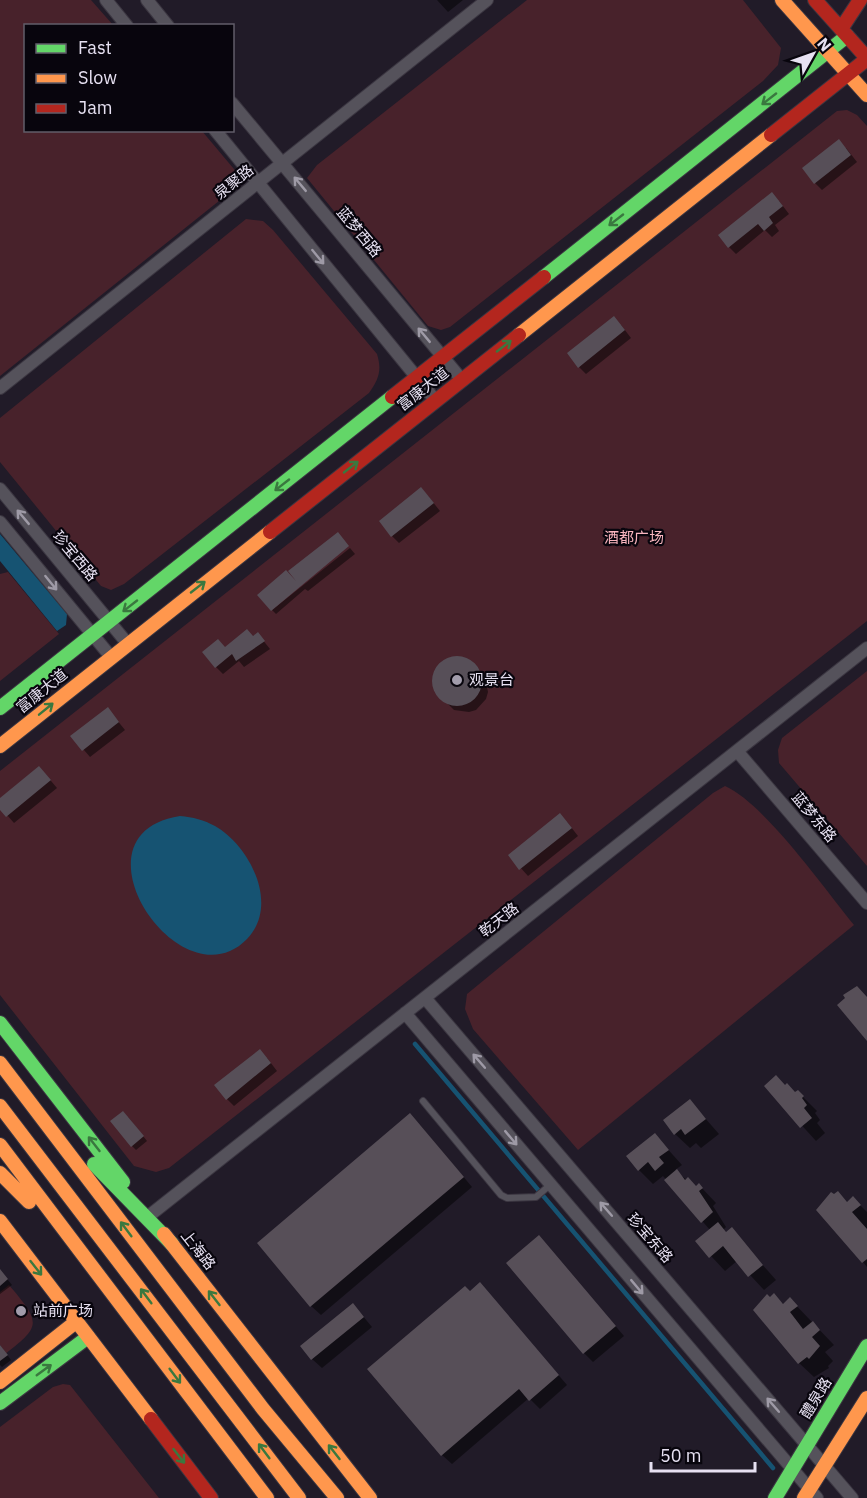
<svg xmlns="http://www.w3.org/2000/svg" width="867" height="1498" viewBox="0 0 867 1498" font-family="'IBM Plex Sans','Noto Sans SC',sans-serif">
  <style>
    .green { fill: #48222b }
    .water { fill: #165372 }
    .shadow { fill: #0007 }
    .lines { fill: none; stroke-linecap: round; stroke-linejoin: round }
    .stream { stroke: #165372; stroke-width: 4.5 }
    .building { fill: #574f58 }
    .lane-casing { stroke: #3b3641; stroke-width: 8 }
    .street-casing { stroke: #3b3641; stroke-width: 14 }
    .fast-casing { stroke: #3b3641; stroke-width: 16 }
    .slow-casing { stroke: #3b3641; stroke-width: 16 }
    .jam-casing { stroke: #3b3641; stroke-width: 16 }
    .lane { stroke: #55525b; stroke-width: 6 }
    .street { stroke: #55525b; stroke-width: 12 }
    .fast { stroke: #63d668; stroke-width: 14 }
    .slow { stroke: #ff974d; stroke-width: 14 }
    .jam { stroke: #b3261e; stroke-width: 14 }
    .oneway { stroke: #3a783f }
    .oneway2 { stroke: #9e9aa6 }
    .poi-dot { fill: #a29cab; stroke: #08050d; stroke-width: 2 }
    .labels { text-anchor: middle; stroke-width: 4.5; stroke-linejoin: round; paint-order: stroke }
    .street-label { font-size: 15px; fill: #e7e1f2; stroke: #08050d }
    .park-label { font-size: 15px; fill: #f9b5bf; stroke: #08050d }
    .poi-label { font-size: 15px; fill: #e7e1f2; stroke: #08050d; text-anchor: start }
  </style>
  <rect width="100%" height="100%" fill="#211b28"/>
  <path class="green" d="M0,0h91l22,25 -87,1v104l176,1 42,50 -244,195z
    M527,0h216l38,48 -3,17 -15,16 -313,246 -9,3 -13,-4 -121,-148 10,-13z
    M847,110l10,5 10,11v495l-698,547 -13,4 -22,-6 -134,-171v-224l837,-660z
    M246,219l17,2 10,9 104,124c5,16 2,25 -8,39l-245,191 -13,6 -10,-4 -101,-124v-44z
    M8,572l51,62 -59,47v-107z
    M867,671v195l-88,-103 -1,-13 4,-12z
    M725,786c40,18 99,102 129,139l-276,225 -105,-121 -8,-20 2,-15 246,-201z
    M9,1285c34,40 32,41 -9,73v-66z
    M63,1384l7,1 89,113h-159v-71l53,-40z"/>
  <path class="water" d="M0,534l67,80 -1,11 -9,6 -57,-70z
    M180,816c13,1 24,4 35,10 35,20 65,79 32,113 -66,68 -183,-105 -67,-123z"/>
  <path class="shadow" d="M437,0h26l-15,12z
    M846,148l11,14 -35,28 -7,-7z
    M779,201l10,13 -14,11 4,6 -7,6 -7,-7 -29,24 -7,-7z
    M621,325l10,13 -45,36 -7,-7z
    M428,496l12,15 -41,32 -7,-7z
    M350,548l5,6 -47,37 -3,-2 -29,25 -4,-4z
    M258,634l12,15 -26,18 -5,-6 -16,13 -7,-7 9,-19z
    M458,657l8,2 19,18 3,15 -2,7 -10,11 -7,2 -15,-2 -18,-18 -2,-16 8,-14z
    M108,709l17,21 -35,27 -18,-21z
    M46,775l11,13 -43,35 -14,-16v-7z
    M567,822l11,14 -50,40 -18,-20z
    M267,1058l10,13 -43,35 -7,-7z
    M766,1086l19,1 11,6 2,-1 19,19 -2,2 5,7 -3,3 8,10 -9,8z
    M690,1101l29,33 -18,14 -5,-5 -6,5 -15,-14z
    M128,1117l19,24 -11,9 -4,-4z
    M420,1125l52,62 -151,128 -10,-9z
    M655,1135l27,30 -7,5 21,18 3,-3 17,18 -3,3 13,21 -3,3 3,3 5,-4 45,51 -12,10 -27,-29 -12,10 -28,-30 13,-11 -47,-54 -10,8 -14,-14z
    M853,1198l14,14v55l-4,-5 -15,-59z
    M548,1247l76,89 -31,26 -9,-9z
    M0,1270l12,15 -12,9z
    M470,1293l19,1 78,91 -27,24 -11,-11 -77,66 -10,-9z
    M774,1295l10,10 6,-6 44,46 -9,7 8,9 -5,5 1,2 -15,9 -15,-14 -29,-64z
    M362,1315l10,12 -50,41 -10,-9z
    M0,1345l11,15 -9,7 -2,-2z"/>
  <g class="lines">
    <path class="stream" d="M415,1044l358,424"/>
  </g>
  <path class="building" d="M839,139l12,16 -37,29 -12,-16z
    M772,192l11,14 -14,11 4,6 -9,8 -6,-7 -30,24 -10,-13z
    M614,316l11,14 -47,38 -11,-15z
    M421,487l13,16 -43,34 -12,-16z
    M338,532l11,14 -78,65 -14,-16 29,-25 10,11 -8,-10z
    M247,629l6,7 5,-4 7,9 -29,20 -4,-7 -17,14 -13,-16 16,-13 7,8z
    M432 681a25 25 0 1 1 50 0a25 25 0 1 1-50 0Z
    M108,707l11,15 -37,29 -12,-15z
    M39,766l12,14 -45,37 -6,-7v-12z
    M560,813l12,15 -53,42 -11,-15z
    M857,986l10,11v44l-30,-36 8,-7 -2,-3z
    M260,1049l11,14 -45,37 -12,-15z
    M776,1075l9,10 2,-2 8,9 3,-2 6,6 -2,2 5,7 -3,3 8,10 -12,10 -36,-42z
    M690,1099l16,20 -21,16 -4,-6 -7,6 -11,-15z
    M123,1111l21,25 -13,11 -21,-26z
    M410,1113l54,64 -154,130 -53,-64z
    M655,1133l14,17 -10,7 5,6 -9,8 -7,-9 -10,9 -12,-15z
    M677,1169l8,11 3,-3 8,9 3,-3 4,5 -4,3 14,21 -12,11 -37,-43z
    M838,1191l9,11 6,-6 8,9 -9,7 15,17v30l-5,4 -46,-53 15,-18 3,2z
    M718,1222l8,10 6,-5 31,38 -15,12 -25,-31 -14,12 -14,-17z
    M539,1235l77,91 -33,28 -77,-91z
    M0,1269l8,10 -8,7z
    M480,1282l79,93 -30,26 -10,-12 -78,67 -74,-87 98,-83 5,5z
    M774,1293l9,11 7,-7 8,9 -8,6 13,17 10,-8 7,9 -8,7 8,9 -11,13 -2,-2 -9,7 -45,-54 14,-16 3,3z
    M353,1303l11,14 -53,43 -11,-14z
    M0,1345l8,10 -8,6z"/>
  <g class="lines">
    <g class="lane-casing">
      <path id="lane" d="M423,1101l78,94 6,3 29,-1 14,-12"/>
    </g>
    <g class="street-casing">
      <path id="street" d="M106,0l21,26
        M147,0l21,26
        M232,103l230,277
        M215,130l221,271
        M0,388l487,-388
        M0,489l127,154
        M0,522l111,135
        M737,751l130,152
        M425,998l427,500
        M405,1013l412,485
        M150,1215l717,-567"/>
    </g>
    <g class="fast-casing">
      <path id="fast" d="M544,277l303,-241
        M0,708l392,-311
        M0,1023l123,159
        M94,1164l78,80
        M0,1403l88,-66
        M775,1498l92,-152"/>
    </g>
    <g class="slow-casing">
      <path id="slow" d="M782,0l85,95
        M519,335l252,-200
        M0,746l270,-214
        M0,1063l263,346 74,89
        M0,1106l299,392
        M0,1145l267,353
        M0,1173l29,29
        M0,1221l151,198
        M164,1234l206,264
        M0,1382l77,-61
        M804,1498l63,-100"/>
    </g>
    <g class="jam-casing">
      <path id="jam" d="M815,0l52,58
        M841,29l19,-29
        M771,135l96,-76
        M392,397l152,-120
        M270,532l249,-197
        M151,1419l60,79"/>
    </g>
    <use href="#lane" class="lane"/>
    <use href="#street" class="street"/>
    <use href="#fast" class="fast"/>
    <use href="#slow" class="slow"/>
    <use href="#jam" class="jam"/>
  </g>
  <defs><path id="oneway-shaft" d="M-6 0H5M1.5-3L5.5 0L1.5 3" fill="none" stroke-width="1.6" stroke-linecap="round" stroke-linejoin="round" transform="scale(1.5)"/></defs>
  <g class="oneway">
    <use href="#oneway-shaft" transform="translate(769 99) rotate(142)"/>
    <use href="#oneway-shaft" transform="translate(616 220) rotate(142)"/>
    <use href="#oneway-shaft" transform="translate(504 346) rotate(-38)"/>
    <use href="#oneway-shaft" transform="translate(351 467) rotate(-38)"/>
    <use href="#oneway-shaft" transform="translate(282 485) rotate(142)"/>
    <use href="#oneway-shaft" transform="translate(198 587) rotate(-38)"/>
    <use href="#oneway-shaft" transform="translate(130 606) rotate(142)"/>
    <use href="#oneway-shaft" transform="translate(46 709) rotate(-39)"/>
    <use href="#oneway-shaft" transform="translate(94 1144) rotate(-128)"/>
    <use href="#oneway-shaft" transform="translate(126 1229) rotate(-127)"/>
    <use href="#oneway-shaft" transform="translate(36 1268) rotate(52)"/>
    <use href="#oneway-shaft" transform="translate(146 1296) rotate(-127)"/>
    <use href="#oneway-shaft" transform="translate(214 1298) rotate(-128)"/>
    <use href="#oneway-shaft" transform="translate(44 1370) rotate(-36)"/>
    <use href="#oneway-shaft" transform="translate(175 1376) rotate(53)"/>
    <use href="#oneway-shaft" transform="translate(264 1451) rotate(-127)"/>
    <use href="#oneway-shaft" transform="translate(334 1452) rotate(-128)"/>
    <use href="#oneway-shaft" transform="translate(179 1456) rotate(52)"/>
  </g>
  <g class="oneway2">
    <use href="#oneway-shaft" transform="translate(300 184) rotate(-130)"/>
    <use href="#oneway-shaft" transform="translate(318 257) rotate(51)"/>
    <use href="#oneway-shaft" transform="translate(424 335) rotate(-130)"/>
    <use href="#oneway-shaft" transform="translate(23 517) rotate(-130)"/>
    <use href="#oneway-shaft" transform="translate(51 583) rotate(51)"/>
    <use href="#oneway-shaft" transform="translate(479 1061) rotate(-131)"/>
    <use href="#oneway-shaft" transform="translate(511 1138) rotate(50)"/>
    <use href="#oneway-shaft" transform="translate(606 1209) rotate(-131)"/>
    <use href="#oneway-shaft" transform="translate(637 1287) rotate(50)"/>
    <use href="#oneway-shaft" transform="translate(773 1405) rotate(-131)"/>
  </g>
  <g class="poi-dot">
    <circle cx="457" cy="680" r="6"/>
    <circle cx="21" cy="1311" r="6"/>
  </g>
  <g class="labels">
    <g class="street-label">
      <text transform="translate(234 182) rotate(-39)" y="5">泉聚路</text>
      <text transform="translate(359 232) rotate(50)" y="5">蓝梦西路</text>
      <text transform="translate(423 389) rotate(-38)" y="5">富康大道</text>
      <text transform="translate(75 556) rotate(50)" y="5">珍宝西路</text>
      <text transform="translate(42 691) rotate(-39)" y="5">富康大道</text>
      <text transform="translate(814 817) rotate(50)" y="5">蓝梦东路</text>
      <text transform="translate(499 920) rotate(-38)" y="5">乾天路</text>
      <text transform="translate(650 1238) rotate(49)" y="5">珍宝东路</text>
      <text transform="translate(198 1250) rotate(52)" y="5">上海路</text>
      <text transform="translate(816 1398) rotate(-59)" y="5">醴泉路</text>
    </g>
    <g class="park-label">
      <text x="634" y="543">酒都广场</text>
    </g>
    <g class="poi-label">
      <text x="469" y="685">观景台</text>
      <text x="33" y="1316">站前广场</text>
    </g>
  </g>
  <rect x="24" y="24" width="210" height="108" fill="#08050d" stroke="#615d69" stroke-width="1.5"/>
  <rect x="36" y="44" width="30" height="9" fill="#63d668" stroke="#615d69" stroke-width="1.5"/>
  <text x="78" y="54" font-size="18" fill="#e7e1f2">Fast</text>
  <rect x="36" y="74" width="30" height="9" fill="#ff974d" stroke="#615d69" stroke-width="1.5"/>
  <text x="78" y="84" font-size="18" fill="#e7e1f2">Slow</text>
  <rect x="36" y="104" width="30" height="9" fill="#b3261e" stroke="#615d69" stroke-width="1.5"/>
  <text x="78" y="114" font-size="18" fill="#e7e1f2">Jam</text>
  <g transform="translate(813 54) rotate(50)" stroke="#08050d" stroke-width="4.5" paint-order="stroke">
  <path d="M0-4.5L10 22L0 15L-10 22Z" fill="#e7e1f2"/>
  <text y="-9" font-size="16" font-weight="bold" text-anchor="middle" fill="#e7e1f2">N</text>
  </g>
  <path d="M651 1462v9h104v-9" fill="none" stroke="#e7e1f2" stroke-width="3"/>
  <text x="660" y="1462" font-size="18" fill="#e7e1f2" stroke="#08050d" stroke-width="4.5" paint-order="stroke">50 m</text>
</svg>
